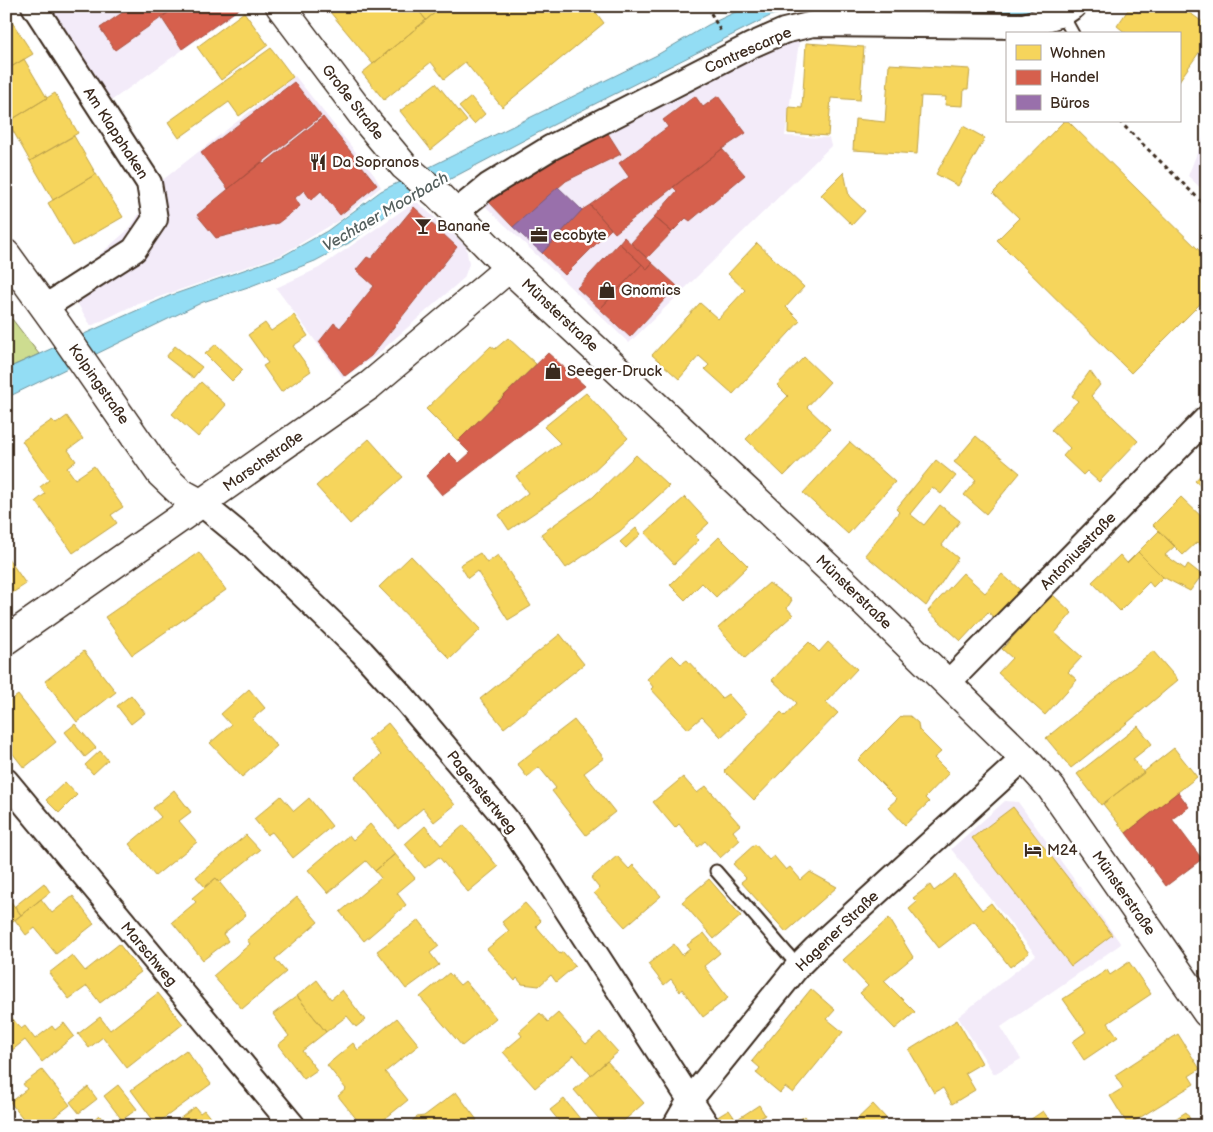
<svg xmlns="http://www.w3.org/2000/svg" width="1213" height="1132" viewBox="0 0 1213 1132" font-family="'Balsamiq Sans',sans-serif">
  <style>
    .built { fill: #f3ebf9 }
    .green { fill: #cddc90; stroke: #848357 }
    .water { fill: #93ddf4; stroke: #70959e }
    .homes { fill: #f6d55c; stroke: #bea249 }
    .shops { fill: #d6604d; stroke: #a8503f }
    .offices { fill: #9970ab; stroke: #7d5b81 }
    .lines { fill: none; stroke-linecap: round; stroke-linejoin: round }
    .lane-casing { stroke: #3b2a1e; stroke-width: 15 }
    .street-casing { stroke: #3b2a1e; stroke-width: 28 }
    .secondary-casing { stroke: #3b2a1e; stroke-width: 31 }
    .path { stroke: #3b2a1e; stroke-width: 3; stroke-dasharray: 4 4; stroke-linecap: butt }
    .lane { stroke: #fff; stroke-width: 11 }
    .street { stroke: #fff; stroke-width: 24 }
    .secondary { stroke: #fff; stroke-width: 28 }
    .labels { text-anchor: middle; stroke-width: 5; stroke-linejoin: round; paint-order: stroke }
    .street-label { font-size: 15px; fill: #3b2a1e; stroke: #fff }
    .poi-label { font-size: 15px; fill: #3b2a1e; stroke: #fff; text-anchor: start }
    .water-label { font-size: 16px; font-style: italic; fill: #55605e; stroke: #fff }
  </style>
  <rect width="100%" height="100%" fill="#fff"/>
  <filter id="ink" filterUnits="userSpaceOnUse"><feTurbulence type="fractalNoise" baseFrequency=".02" numOctaves="2"/><feDisplacementMap in="SourceGraphic" scale="10" xChannelSelector="R" yChannelSelector="G"/><feConvolveMatrix kernelMatrix="1 2 1 2 8 2 1 2 1" color-interpolation-filters="sRGB"/></filter>
  <g filter="url(#ink)">
    <path class="built" d="M46,6h197v1l-135,96z
      M800,36l-15,100 44,2 2,8 -202,197 -146,-139 67,-47 53,-27z
      M295,76l79,99 7,12 -40,32 -60,36 -151,52 -39,19 -27,-45 10,-4 56,-49 30,-46z
      M1207,128v66l-19,-18z
      M416,201l50,45 3,18 -5,14 -90,79 -31,21 -67,-90 43,-20z
      M1005,801l13,1 103,142 -120,83 20,32 -27,15 -36,-57 78,-62 -85,-106z"/>
    <path class="green" d="M12,319l27,35 -33,15v-48z"/>
    <path class="water" d="M748,6h298l-4,3 -26,3 -216,-3 -28,6 -221,111 -152,80 -50,37 -34,18 -64,25 -48,16 -197,96v-29l163,-73 112,-39 46,-26 54,-40 276,-136 51,-30z"/>
    <path class="homes" d="M325,6h90l11,14 -53,44z
      M415,6h28l-17,14z
      M443,6h148l13,17 -102,84 -37,-45 -21,17 -13,-17 -47,38 -22,-27z
      M1144,6h36l27,19v16l-28,40v-47h-52l-10,-8 13,-19 9,6z
      M244,12l24,33 -47,35 -24,-33z
      M6,13l27,41 -27,16z
      M806,43l58,4 -4,53 -29,-2 -3,38 -40,-3 1,-26 13,1z
      M271,48l22,29 -54,39 -10,-14 -50,36 -11,-16z
      M24,59l23,39 -41,25v-53z
      M889,64l81,5 -2,20h-4l-1,17 -18,-1 1,-8 -25,-1 -4,58 -64,-4 2,-31 30,3z
      M436,83l31,38 -36,29 -31,-39z
      M55,93l23,40 -48,28 -22,-39z
      M471,97l14,17 -11,10 -15,-17z
      M1064,121h4l139,137v39l-76,76 -134,-133 22,-22 -26,-25z
      M963,126l22,12 -27,48 -22,-12z
      M74,136l22,38 -43,26 -23,-39z
      M844,172l5,24 16,15 -13,14 -31,-30z
      M96,174l27,43 -50,29 -25,-43z
      M757,243l47,44 -18,20 14,14 -67,73 -28,-25 4,-4 -10,-9 -20,23 -27,-24 48,-52 18,16 27,-29 -17,-16z
      M294,315l14,21 -15,10 18,25 -30,21 -18,-26 5,-3 -20,-28 17,-12 6,8z
      M508,338l28,26 -78,77 -32,-32 65,-63 4,3z
      M216,344l27,26 -11,11 -27,-27z
      M175,346l27,21 -9,11 -27,-21z
      M804,357l26,25 -23,25 23,22 -46,47 -38,-37 42,-43 -11,-11z
      M1090,371l10,14 -9,11 47,45 -39,41 -12,-11 -4,4 -20,-19 7,-8 -19,-18 27,-29 -6,-5z
      M201,382l25,23 -28,32 -26,-23z
      M586,393l42,45 -42,40 -77,52 -10,-15 29,-22 -12,-17 44,-33 -16,-16z
      M67,416l16,23 -15,11 8,11 -9,7 8,11 19,-13 29,41 -12,8 6,8 -44,30 -37,-52 9,-7 -5,-7 9,-7 -27,-39 30,-21 4,4z
      M976,436l44,37 -34,41 -22,-19 12,-15 -22,-18z
      M369,439l34,38 -53,47 -34,-38z
      M850,442l45,40 -47,52 -45,-41z
      M636,455l33,31 -49,45 -54,37 -25,-34 52,-37z
      M936,460l20,16 -15,18 -9,-7 -22,27 14,11 16,-20 20,16 -18,24 16,13 -32,48 -61,-51 34,-43 -3,-3z
      M1207,468v24l-12,-11z
      M685,497l24,26 -14,13 4,4 -25,24 -29,-31z
      M1181,497l26,25v21l-4,4 -6,-5 -14,13 -30,-30z
      M636,528l5,6 -15,14 -6,-6z
      M1159,531l16,15 -10,9 20,14 3,-5 14,11 -12,16 -27,-14 -25,-25z
      M719,537l29,29 -32,31 -14,-14 -17,17 -15,-15z
      M199,552l27,38 -94,65 -27,-38z
      M1138,552l25,25 -10,10 -4,-5 -29,29 -28,-29 28,-27 7,8z
      M480,553l7,10 11,-8 33,51 -23,14 -31,-49 -9,7 -8,-13z
      M6,555l20,29 -20,13z
      M411,556l70,73 -31,30 -71,-72z
      M963,573l22,20 17,-19 24,21 -26,28 -12,-11 -27,29 -33,-30z
      M769,583l23,17 -5,8 6,7 -48,43 -27,-30z
      M1052,594l20,19 -17,20 27,24 -14,15 9,8 -32,35 -47,-42 14,-15 -10,-9z
      M560,634l24,30 -80,64 -24,-29z
      M809,642l10,10 9,-10 29,27 -31,33 12,11 -84,87 -30,-29 57,-59 4,4 12,-13 -25,-23z
      M84,651l32,41 -39,30 -32,-41z
      M1153,651l25,29 -64,54 -43,34 -25,-30z
      M672,655l9,9 6,-4 35,38 6,-4 18,20 -25,23 -19,-20 -14,12 -37,-40 2,-2 -6,-8z
      M249,689l16,19 -13,11 25,27 -35,31 -32,-34 21,-18 -10,-11z
      M18,695l38,47 -32,26 -18,-23v-41z
      M131,695l14,18 -14,11 -14,-18z
      M902,716h8l8,7 1,7 22,22 -7,6 15,15 -24,25 4,4 -24,23 -17,-18 9,-8 -39,-39z
      M574,720l30,38 -20,15 31,39 -29,23 -34,-44 4,-3 -17,-21 -12,10 -10,-13z
      M388,723l67,82 -21,17 -11,-14 -25,21 -43,-52 26,-22 -13,-15z
      M75,724l21,24 -11,9 -20,-25z
      M1138,726l14,18 -19,15 11,14 -43,32 -24,-31z
      M1174,748l23,29 -71,56 -23,-29z
      M100,751l8,9 -15,14 -8,-9z
      M683,777l14,16 9,-7 34,39 -7,6 7,9 -20,18 -15,-17 -7,6 -19,-23 -4,4 -22,-26z
      M65,782l12,13 -18,18 -13,-13z
      M174,790l17,22 -12,9 18,21 -42,34 -26,-32 32,-27 -8,-9z
      M281,796l13,15 15,-13 23,28 -39,32 -21,-26 -5,3 -13,-16z
      M1013,807l99,128 -41,31 -99,-128z
      M370,824l25,30 -20,17 -9,-10 -38,32 -20,-23 41,-35 4,5z
      M464,825l34,42 -30,25 -29,-35 -14,11 -20,-24 20,-18 16,19z
      M246,835l14,15 -40,32 -4,-4 -11,9 -9,-10z
      M755,844l14,16 5,-4 12,14 4,-3 11,13 9,-8 27,15 -51,45 -45,-50 5,-4 -13,-14z
      M395,854l20,24 -18,15 9,12 -42,36 -24,-29 41,-34 -6,-7z
      M617,856l12,13 4,-4 28,31 -36,31 -31,-34 5,-5 -8,-10z
      M955,875l27,35 9,-7 38,50 -19,14 -36,-46 -35,27 -30,-39 8,-7 -4,-4 17,-13 4,6z
      M216,878l30,37 -23,19 5,7 -25,19 -31,-38 24,-20 -4,-4z
      M709,879l32,37 -27,23 -32,-37z
      M44,883l6,9 -29,23 -6,-9z
      M73,896l21,28 -38,30 -21,-26 -9,7 -11,-15 26,-21 11,14z
      M297,897l21,25 -43,37 11,13 -44,37 -29,-33 37,-32 -3,-4z
      M11,902l10,13 -15,11v-21z
      M525,903l16,18 -5,5 24,28 3,-2 12,14 -19,16 -5,-7 -12,11 -17,-2 -5,-6 -2,3 -28,-32 22,-18 -7,-9z
      M889,918l24,39 -29,24 31,31 -20,17 -35,-36 8,-7 -25,-26z
      M419,920l20,26 -9,7 9,12 -33,24 -29,-38z
      M704,933l16,20 -16,13 24,32 -25,19 -21,-28 -2,3 -9,-13 -7,6 -16,-21 26,-20 8,11 8,-6 -3,-4z
      M119,944l22,28 -41,31 -13,-17 -18,13 -20,-26 23,-18 13,16z
      M1129,962l22,32 -43,29 10,14 -34,23 -12,-18 14,-10 -23,-33 44,-29 3,5z
      M449,973l11,12 5,-4 31,37 -34,28 -42,-49z
      M317,980l14,19 11,-9 23,30 -9,7 -9,-11 -21,16 -29,-36z
      M811,989l24,21 -8,9 16,13 -50,61 -8,-6 -5,6 -24,-20 4,-5 -8,-7z
      M158,993l25,31 -56,44 -24,-31 -14,11 -11,-14 22,-17 10,13z
      M297,996l29,36 -24,19 15,19 -13,9 -26,-34 11,-9 -16,-22z
      M540,1013l8,9 10,-9 28,31 14,-12 18,20 -27,23 -17,-20 -39,33 -32,-36 19,-16 -3,-4z
      M12,1018l9,11 4,-3 10,13 17,-13 3,4 9,-7 10,13 -32,26 -17,-22 -19,15v-32z
      M397,1018l22,27 -34,27 23,28 -32,26h-14l-24,-30 8,-7 -19,-24 26,-22 5,7z
      M957,1020l25,43 -17,10 10,17 -23,14 -9,-16 -9,5 -25,-43z
      M1178,1034l22,35 -11,7 5,8 -66,41 -18,-29 13,-8 -8,-13z
      M186,1050l25,34 -55,40 -25,-34z
      M607,1061l37,42 -26,23h-13l-31,-36z
      M42,1070l28,35 -27,21h-14l-19,-24 17,-13 -4,-5z
      M118,1085l19,24 -15,11 -18,-24z
      M88,1087l9,12 -18,14 -9,-11z
      M456,1092l21,28 -9,6h-56l1,-6 4,-3 7,-1z
      M564,1099l22,27h-33l6,-5 -9,-11z
      M873,1104l13,14 -9,8 -26,-1z
      M759,1105l6,10 -16,11h-28l-5,-8 13,-8 7,10z
      M195,1107l5,6 4,-3 13,16h-47z
      M1043,1111l8,11 -7,4h-23z
      M1186,1112l8,14h-30z
      M99,1115l9,11h-22z
      M805,1116l7,10h-22z
      M1207,1120v6h-10z"/>
    <path class="shops" d="M132,6h46l-63,44 -15,-22z
      M178,6h60l2,2 -58,41 -21,-32z
      M294,82l27,34 -93,73 -27,-36z
      M695,96l8,11 15,-11 28,37 -24,16 -107,84 -25,-28 39,-28 -10,-14 49,-36 -5,-7z
      M323,117l54,68 -37,30 -19,-24 -10,9 -7,-10 -9,8 5,8 -22,17 -62,15 -19,-23 64,-53 3,2z
      M607,132l14,22 -55,27 -53,46 -24,-25 62,-42z
      M722,149l23,26 -55,46 -4,-3 -14,14 -18,-15 23,-26 -4,-4z
      M590,205l21,24 -46,46 -23,-22 40,-43z
      M414,207l43,40 -86,109 -26,20 -26,-34 15,-19 6,5 34,-42 -18,-16 11,-13 4,2z
      M655,217l17,15 -25,26 -16,-15z
      M624,237l28,26 -5,6 -28,-26z
      M619,243l23,21 -42,45 -23,-21z
      M652,263l25,23 -47,51 -30,-28 42,-45 5,5z
      M548,353l37,33 -143,109 -16,-19 23,-23 10,10 11,-10 -12,-12z
      M1178,792l11,15 -17,12 30,40 -36,27 -40,-53z"/>
    <path class="offices" d="M558,187l24,23 -40,43 -29,-26z"/>
    <g class="lines">
      <g class="lane-casing">
        <path id="lane" d="M1062,14l11,20
          M716,871l82,95"/>
      </g>
      <g class="street-casing">
        <path id="street" d="M34,6l115,177 6,36 -21,31 -89,57
          M456,212l32,-26 62,-38 202,-103 32,-14 29,-7 211,2 38,-12 12,-8
          M202,504l45,37 115,111 41,45 103,122 39,57 162,250
          M948,683l259,-265
          M6,781l287,345
          M675,1126l15,-26 108,-134 18,-18 208,-190"/>
      </g>
      <g class="secondary-casing">
        <path id="secondary" d="M280,6l89,118 35,42 33,28 72,74 339,318 176,172 27,30 156,225
          M6,254l52,72 102,147 20,19 22,12
          M6,640l364,-255 139,-117"/>
      </g>
      <path class="path" d="M707,6l14,26
        M1119,121l88,86"/>
      <use href="#lane" class="lane"/>
      <use href="#street" class="street"/>
      <use href="#secondary" class="secondary"/>
    </g>
  </g>
  <defs>
    <g id="restaurant-bare" transform="scale(1.35)"><path d="M-5-6h1v4h1v-4h1v4h1v-4h1v5L-1.5 .5V6h-2V.5L-5-1ZM5-6V6H3V1.5H1.5Q1.5-4 5-6Z" fill="#3b2a1e" stroke="#fff" stroke-width="2.5" paint-order="stroke"/></g>
    <g id="bar-bare" transform="scale(1.35)"><path d="M-6-5H6L.8 .8V4.5H3.5V6h-7V4.5H-.8V.8Z" fill="#3b2a1e" stroke="#fff" stroke-width="2.5" paint-order="stroke"/></g>
    <g id="office-bare" transform="scale(1.35)"><path d="M-6-3h4V-5.5h4V-3h4V5H-6ZM-1-4.5V-3h2v-1.5ZM-6 0V1H6V0Z" fill="#3b2a1e" stroke="#fff" stroke-width="2.5" paint-order="stroke"/></g>
    <g id="shop-bare" transform="scale(1.35)"><path d="M-5-2.5h2.3a2.7 3.5 0 0 1 5.4 0H5L5.5 6h-11ZM-1.5-2.5h3a1.5 2.3 0 0 0-3 0Z" fill="#3b2a1e" stroke="#fff" stroke-width="2.5" paint-order="stroke"/></g>
    <g id="hotel-bare" transform="scale(1.35)"><path d="M-6-4.5h1.5V1H6V5H4.5V3h-9V5H-6ZM-4 0a1.8 1.8 0 1 1 3.6 0ZM.5 0V-2.5h3Q6-2.5 6 0Z" fill="#3b2a1e" stroke="#fff" stroke-width="2.5" paint-order="stroke"/></g>
  </defs>
  <g fill-rule="evenodd">
    <use href="#restaurant-bare" x="318" y="162"/>
    <use href="#bar-bare" x="423" y="226"/>
    <use href="#office-bare" x="539" y="235"/>
    <use href="#shop-bare" x="607" y="290"/>
    <use href="#shop-bare" x="553" y="371"/>
    <use href="#hotel-bare" x="1033" y="850"/>
  </g>
  <g class="labels">
    <g class="street-label">
      <text transform="translate(748 50) rotate(-24)" y="5">Contrescarpe</text>
      <text transform="translate(353 102) rotate(52)" y="5">Große Straße</text>
      <text transform="translate(116 133) rotate(57)" y="5">Am Klapphaken</text>
      <text transform="translate(560 315) rotate(43)" y="5">Münsterstraße</text>
      <text transform="translate(99 384) rotate(55)" y="5">Kolpingstraße</text>
      <text transform="translate(263 461) rotate(-35)" y="5">Marschstraße</text>
      <text transform="translate(1078 551) rotate(-46)" y="5">Antoniusstraße</text>
      <text transform="translate(854 592) rotate(44)" y="5">Münsterstraße</text>
      <text transform="translate(482 792) rotate(51)" y="5">Pagenstertweg</text>
      <text transform="translate(1124 893) rotate(55)" y="5">Münsterstraße</text>
      <text transform="translate(837 931) rotate(-44)" y="5">Hagener Straße</text>
      <text transform="translate(149 954) rotate(50)" y="5">Marschweg</text>
    </g>
    <g class="poi-label">
      <text x="332" y="167">Da Sopranos</text>
      <text x="437" y="231">Banane</text>
      <text x="553" y="240">ecobyte</text>
      <text x="621" y="295">Gnomics</text>
      <text x="567" y="376">Seeger-Druck</text>
      <text x="1047" y="855">M24</text>
    </g>
    <g class="water-label">
      <text transform="translate(385 211) rotate(-30)" y="6">Vechtaer Moorbach</text>
    </g>
  </g>
  <rect width="1213" height="1132" fill="none" stroke="#fff" stroke-width="25"/>
  <rect x="12" y="12" width="1188" height="1107" fill="none" stroke="#3b2a1e" stroke-width="2" filter="url(#ink)"/>
  <rect x="1006" y="32" width="175" height="90" fill="#ffffff" stroke="#b1aaa5"/>
  <rect x="1016" y="45" width="25" height="15" fill="#f6d55c" stroke="#b1aaa5"/>
  <text x="1050" y="58" font-size="15" fill="#3b2a1e">Wohnen</text>
  <rect x="1016" y="70" width="25" height="15" fill="#d6604d" stroke="#b1aaa5"/>
  <text x="1050" y="82" font-size="15" fill="#3b2a1e">Handel</text>
  <rect x="1016" y="95" width="25" height="15" fill="#9970ab" stroke="#b1aaa5"/>
  <text x="1050" y="108" font-size="15" fill="#3b2a1e">Büros</text>
</svg>
